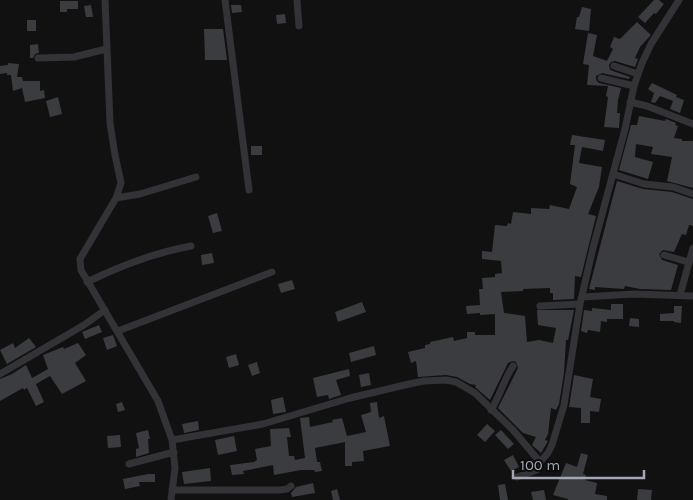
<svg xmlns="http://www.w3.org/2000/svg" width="693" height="500" viewBox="0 0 693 500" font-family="Karla,sans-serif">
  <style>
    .building { fill: #3b3c3f }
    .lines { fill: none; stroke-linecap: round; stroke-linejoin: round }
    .minor { stroke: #323237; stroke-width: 7 }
  </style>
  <rect width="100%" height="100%" fill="#111112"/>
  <path class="building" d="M654,0h5l5,4 -8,10 -2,-1 -9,10 -7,-6z
    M60,1h18v8h-11v3h-7z
    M91,5l2,12h-7l-2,-11z
    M231,5h10l1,7 -10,1z
    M582,7l9,2 -2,22 -14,-2 2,-12h2z
    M285,14l1,9 -9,1 -1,-9z
    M27,20h9v11h-9z
    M637,22l14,13 -11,12 -5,11 3,1 -3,8 -20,-6 -4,1 -2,3 1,5 20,7 -1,2 -27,-6 -6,3v4l3,3 22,5 -3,12 -1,13h3l-1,15 -15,-1 4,-30 -2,-1 2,-10 -21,-1 2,-20 -6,-1 5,-31 9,2 -4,21 14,5 6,-12 -3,-2 4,-10 6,2z
    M204,29h19l4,31h-22z
    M38,44l1,9 -4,1 -2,4h-3v-13z
    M8,63l11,1 -2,13h5l1,4h17v10l4,-1 1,8 -20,4 -3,-14 -9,3 -2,-16h-4v-2l-7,1v-8l8,-1z
    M652,83l25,12 -1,2 8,3 -4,13 -10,-4 3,-8 -13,-5 -5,7 -4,-1 3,-9 -6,-4z
    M58,97l4,17 -12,3 -4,-16z
    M639,116l26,5 1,-2 10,4 -1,2 3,1 -4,12 8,1v2h11v47l-26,-7 5,-24 -21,-3 2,-7 -17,-3 -1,13 18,5 -5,17 -29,-9 12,-45h6z
    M572,135l33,5 -2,11 -21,-4 -3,16 23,4 -3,20 -11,27 8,2 -15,61 -6,-1 -1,23 -21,1v-7h-3v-5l-27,1v2l-22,1 3,21 21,3 2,26 12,-2 14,3 3,-15 -18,-3 -1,-15h37l-6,30h-2l-2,33 -5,31 -3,6 -5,-2 -3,26 -3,6 3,1 -7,12 -9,-8 4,-8 -13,-4 -25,-25 20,-40 -2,-6 -3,-1 -5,2 -18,37 -15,-13 1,-2 -6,-1 -13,-7 -11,-2 -28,2 -2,-16 -5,2 -3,-11 17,-4v-3l5,-1v-2l23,-5 1,4 13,-3v-6h8v3h20v-21l-15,1v-2l-13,1 -1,-8 14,-1 -1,-16h4l-1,-11 13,-1v-3l7,-1 -1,-12 -19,-2v-8l10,1 3,-27 12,1 1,-3 3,1 2,-12 18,2v-6l18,1 1,-4 19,4 8,-22 -7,-3 5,-39h-5z
    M251,146h11v9h-11z
    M617,181l26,8 29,3 21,7v27l-4,-1 -3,10 -4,-1 -8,18 -11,-2 -4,4 3,6 16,5 -7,25 -31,-1 -15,-3 -1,3 -29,-2v3l-6,-1z
    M217,213l5,18 -9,2 -5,-17z
    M212,253l2,10 -12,2 -1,-10z
    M292,280l3,9 -14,4 -3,-9z
    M362,302l4,10 -28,10 -3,-10z
    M611,304h12v15h-16v3l-6,-1 -1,11 -12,-2 -1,3 -6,-2 3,-21 8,1v-3l19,2z
    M674,306h8l-1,17 -7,-1v-1h-14v-7l14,-1z
    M630,318l9,1v8l-10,-1z
    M99,325l3,7 -17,7 -3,-7z
    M113,335l4,11 -10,4 -4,-12z
    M29,338l7,9 -29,17 -7,-14 13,-7 2,5z
    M78,343l8,12 -11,8 11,18 -24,13 -12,-18 -14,8 8,18 -8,4 -9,-18 -3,2 -1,-2 -23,13v-22l12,-5 14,-9 6,13 16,-9 -5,-14 20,-8 1,2z
    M374,346l2,9 -25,7 -2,-9z
    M236,354l3,11 -10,3 -3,-11z
    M257,362l3,11 -8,3 -4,-11z
    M349,369l1,7 -14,4 5,15 -12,4 -1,-4 -11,2 -4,-19z
    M369,373l2,12 -10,2 -2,-12z
    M574,375l19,4 -3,18 11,2 -2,13 -9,-1v12h-9v-15l-12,-1z
    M283,397l3,15 -13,2 -2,-14z
    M122,402l3,8 -7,2 -2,-8z
    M377,402l2,16 5,-2 6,30 -27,5 1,10 -12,1v4h-7v-24l-30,6 2,14h3l2,9 -7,1 -1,-2h-13l-27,5 -1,-10 -30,6 1,3 -12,1 -2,-10 24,-3 3,-2 -2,-11 16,-3 -1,-17 19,-1 2,9h-4l2,19h5l1,4 10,-2 -5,-40 9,-1 1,10 23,-5 -1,-2 10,-2 5,18 19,-4 -5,-17 10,-3 -1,-9z
    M198,421l1,9 -15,3 -2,-9z
    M487,424l8,7 -10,11 -8,-7z
    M148,430l2,9h-2l1,14 -13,4v-8l3,-1 -3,-15z
    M501,430l13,14 -6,5 -13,-14z
    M120,435l1,12 -13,1 -1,-12z
    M234,436l3,15 -19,4 -3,-15z
    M581,453l7,2 -5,19 3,1 -1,5 12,3 -2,11 12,2v4h-39v-1l-15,-4 13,-32 11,4z
    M513,455l6,12 -8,4 -7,-11z
    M210,468l1,13 -27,3 -2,-12z
    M148,474h7v8h-16l1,4 -15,3 -2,-10z
    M313,483l2,10 -23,4 -1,-4 5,-6z
    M505,484l3,16h-8l-2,-15z
    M337,489l3,11h-7l-2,-9z
    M638,489l14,1 -1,10h-14z
    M544,490l2,10h-13l-2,-8z"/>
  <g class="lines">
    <path class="minor" d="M105,0l5,123 5,32 6,28 -5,15 -36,61 1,11 77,131 14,39 3,28 -4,32
      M225,0l24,190
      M297,0l2,26
      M38,58l36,-1 32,-8
      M614,66l24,8
      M601,78l33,8
      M630,102l17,4 46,18
      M613,174l31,10 29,3 20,7
      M116,198l24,-4 56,-17
      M664,255l24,7
      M87,282c31,-15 71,-30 104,-36
      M680,295l13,-47
      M582,297l52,-3 59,2
      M540,306l40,-2
      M118,331l154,-59
      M0,374l84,-49 21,-15
      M491,410c9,-14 13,-31 22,-44
      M172,440l91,-16 87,-26 59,-14 15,-3 22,-1 10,2 19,11 38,37 27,32
      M129,464l45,-12
      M517,477l20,-7 3,-8 8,-9 4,-8 12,-40 16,-101 13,-56 32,-119 9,-43 8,-23 9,-19 28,-44
      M172,490h108l7,-1 4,-3"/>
  </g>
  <path d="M513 470v8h131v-8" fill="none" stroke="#a2a7b3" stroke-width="2.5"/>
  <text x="520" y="470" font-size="15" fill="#a2a7b3" stroke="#0c0c0d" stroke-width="4" paint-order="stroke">100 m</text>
</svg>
